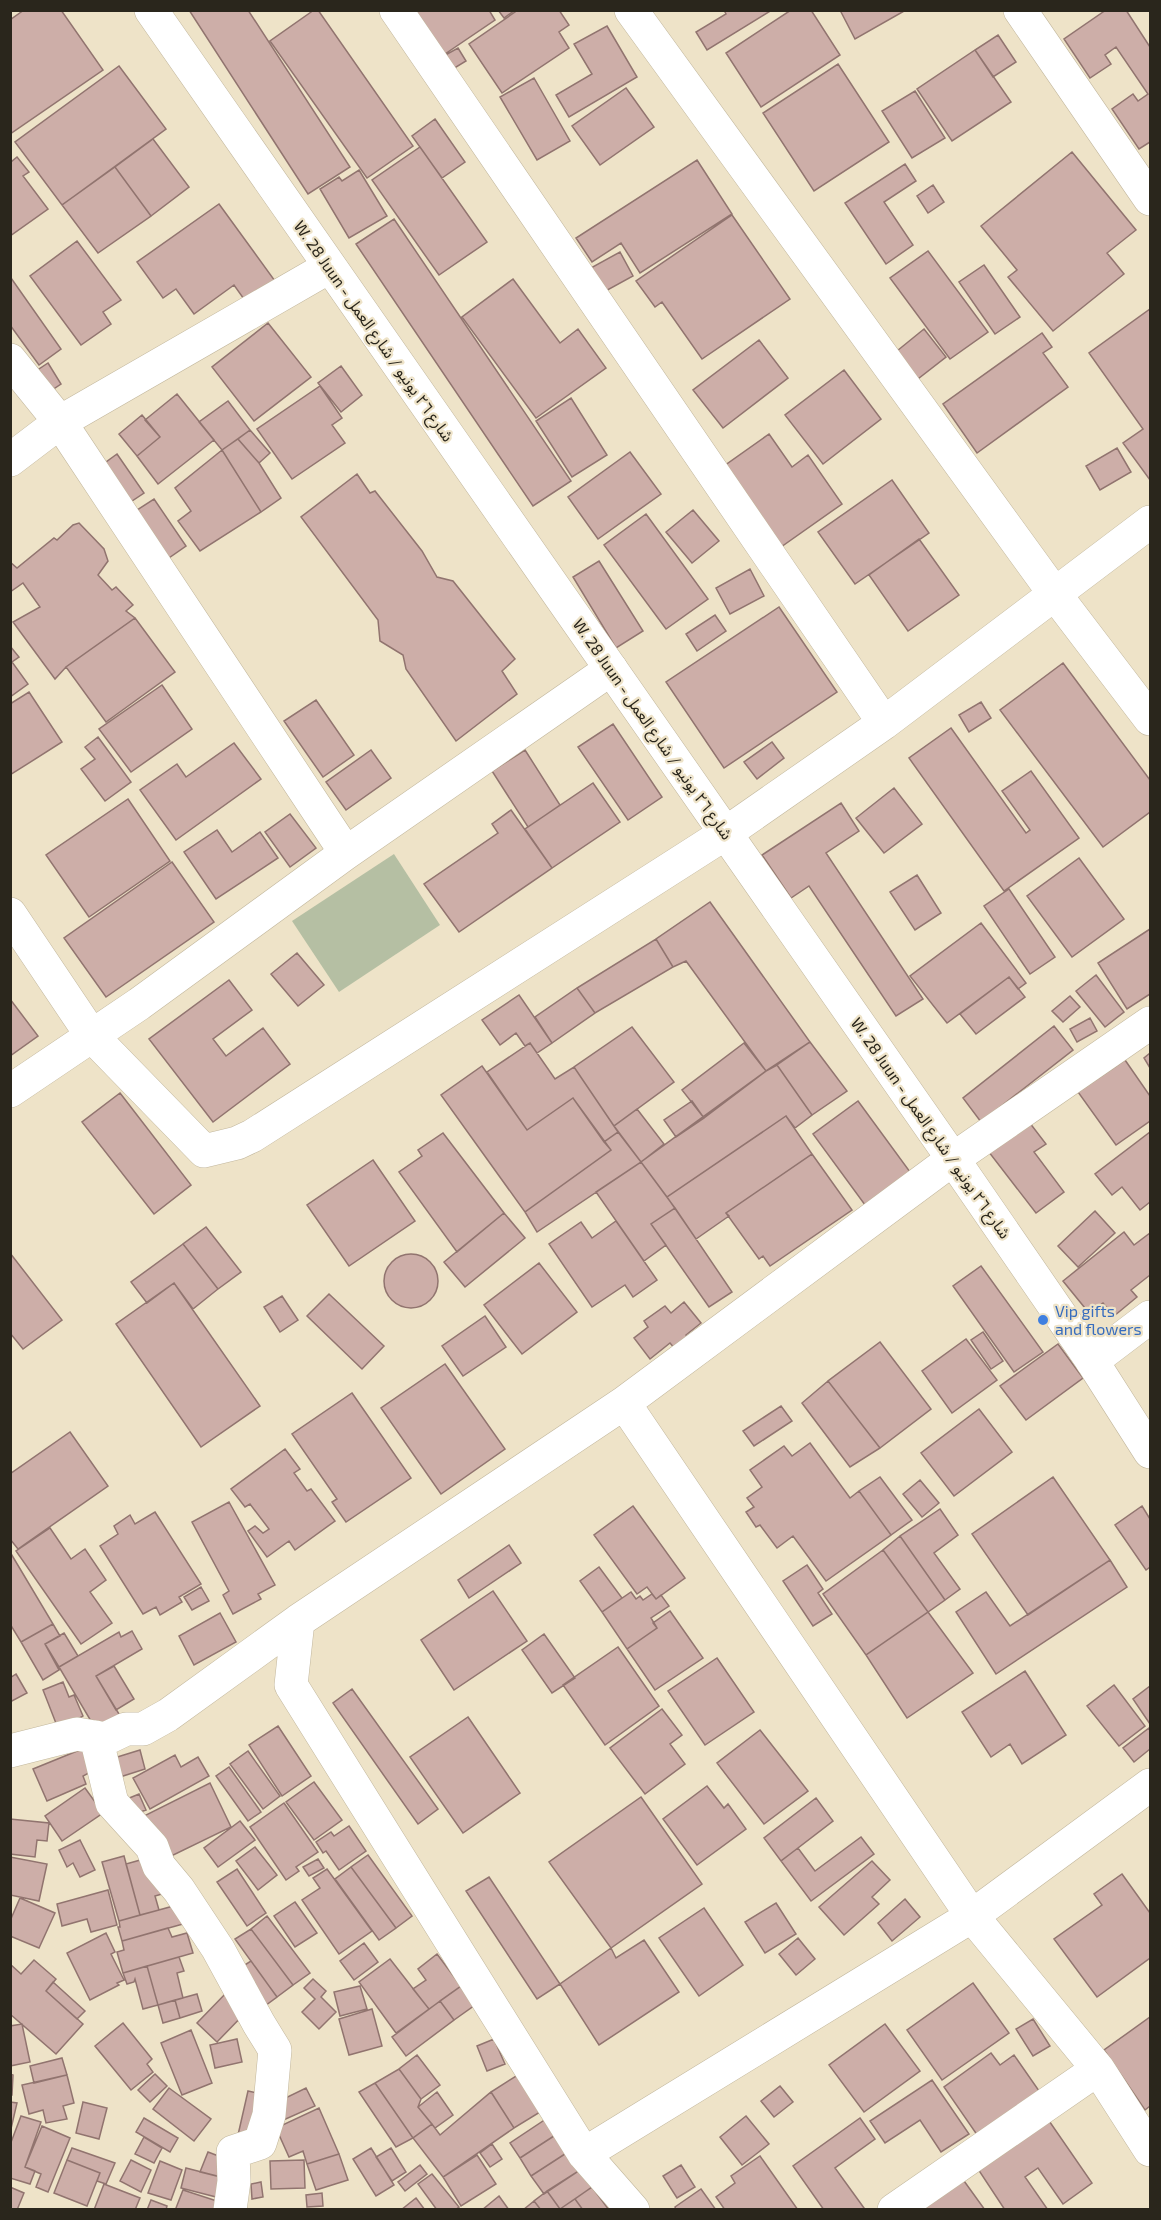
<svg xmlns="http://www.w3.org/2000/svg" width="1161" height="2220" viewBox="0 0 1161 2220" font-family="'Exo 2','Noto Sans Arabic',sans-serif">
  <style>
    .green { fill: #b5bfa3 }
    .building { fill: #cdaea8; stroke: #91746f; stroke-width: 1.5 }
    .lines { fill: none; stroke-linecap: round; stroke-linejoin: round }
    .street-casing { stroke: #c2b79d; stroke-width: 34 }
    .secondary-casing { stroke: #c2b79d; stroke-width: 34 }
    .street { stroke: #fff; stroke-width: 33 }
    .secondary { stroke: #fff; stroke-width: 33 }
    .shop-dot { fill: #3f7fe0; stroke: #eee3c8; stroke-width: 2 }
    .labels { text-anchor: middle; stroke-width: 4.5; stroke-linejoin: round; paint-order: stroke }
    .street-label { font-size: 16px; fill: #2a261c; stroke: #eee3c8 }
    .shop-label { font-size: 16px; fill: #366cbe; stroke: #eee3c8; text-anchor: start }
  </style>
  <rect width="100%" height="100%" fill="#eee3c8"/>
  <path class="green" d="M394,854l46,71 -101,67 -47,-71z"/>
  <path class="building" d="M24,10h37l42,60 -93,64v-114z
    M189,10h59l102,157 -42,27z
    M314,10h4l95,136 -46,32 -97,-137z
    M407,10h82l6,10 -56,38z
    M498,10h17l-11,8z
    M518,10h41l10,15 -10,7 10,16 -67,45 -33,-49z
    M724,10h48l-65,40 -11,-18 30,-18z
    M791,10h20l29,45 -79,52 -35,-54z
    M840,10h66l-51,29z
    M1106,10h20l24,37v95l-11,7 -27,-40 21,-15 5,7 10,-7 -32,-47 -11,8 6,9 -21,14 -26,-39z
    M607,26l30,51 -68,40 -13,-22 36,-21 -18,-30z
    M998,35l18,27 -23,15 -18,-27z
    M458,48l8,13 -18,11 -8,-14z
    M975,50l36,52 -59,39 -35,-52z
    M838,64l51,78 -75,49 -51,-78z
    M119,66l47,63 -104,76 -47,-63z
    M534,78l36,63 -33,19 -37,-63z
    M626,88l28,39 -54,38 -28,-39z
    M915,91l30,47 -33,20 -30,-47z
    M435,119l30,43 -23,16 -30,-42z
    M153,139l36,48 -38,29 -36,-49z
    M420,147l67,95 -48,33 -67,-95z
    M1072,152l64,78 -29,23 17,21 -71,57 -45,-54 9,-7 -36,-44z
    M17,157l12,15 -6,4 25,33 -38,27v-76l2,1z
    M697,160l35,54 -92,59 -19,-30 -29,19 -16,-24z
    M905,164l11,17 -32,21 29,43 -27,19 -41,-61z
    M115,167l36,49 -53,37 -36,-48z
    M359,170l28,46 -38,22 -29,-49 19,-12 3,4z
    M933,185l11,17 -16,11 -11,-17z
    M219,204l56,77 -29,21 -12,-17 -40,29 -18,-25 -13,9 -26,-36z
    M732,215l58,84 -88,60 -40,-57 -7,5 -19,-26z
    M394,219l177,262 -38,25 -177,-262z
    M77,241l44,59 -18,12 8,12 -30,21 -51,-69z
    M928,251l60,81 -38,27 -60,-81z
    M620,252l13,24 -31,17 -13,-24z
    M984,265l36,52 -25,17 -36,-52z
    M11,278l50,71 -22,16 -29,-40z
    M513,279l47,64 18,-14 28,39 -70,50 -74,-101z
    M1150,309v171l-27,-37 20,-14 -54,-76z
    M268,323l43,54 -57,44 -42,-54z
    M924,329l22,28 -32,25 -22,-27z
    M1042,333l10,14 -9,6 25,34 -91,66 -34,-49z
    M759,340l29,38 -65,50 -30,-38z
    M48,363l13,21 -12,8 -13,-21z
    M341,366l21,29 -21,17 -23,-29z
    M844,370l37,49 -58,45 -38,-49z
    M320,386l22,32 -10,7 13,18 -53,36 -35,-50z
    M177,394l37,46 -56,44 -21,-28 23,-19 -15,-17z
    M571,398l36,57 -35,22 -36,-56z
    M228,401l22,29 -28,20 -23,-28z
    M142,415l18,22 -23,19 -18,-22z
    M250,430l20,23 -11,10 -21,-24z
    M769,434l23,33 16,-12 34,49 -61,43 -57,-81z
    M238,439l21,24 22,35 -20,14 -39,-62z
    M1117,448l14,24 -31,18 -14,-24z
    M222,450l39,62 -61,39 -22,-30 13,-10 -16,-23z
    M630,452l31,42 -63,45 -30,-42z
    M117,454l27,39 -15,10 -27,-38z
    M357,474l13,19 5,-2 47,60 15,26 16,4 62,78 -13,12 15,23 -61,47 -50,-72 -3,-14 -23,-14 -2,-21 -77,-103z
    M892,480l37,53 -74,51 -37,-52z
    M154,499l32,47 -20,14 -32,-48z
    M693,510l26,31 -27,22 -26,-31z
    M646,514l62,85 -42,30 -62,-84z
    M79,523l25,26 4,12 -10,14 14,15 4,-3 17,18 -7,6 9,7 -69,49 -11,12 -42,-57 27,-15 -17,-24 -13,9v-30l7,6 37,-30 3,2 16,-15z
    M919,539l40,56 -51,36 -39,-56z
    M599,561l44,70 -27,17 -43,-71z
    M750,569l14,27 -34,18 -14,-26z
    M779,607l58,85 -113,76 -58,-86z
    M715,615l11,16 -29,20 -11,-17z
    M135,618l40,54 -69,50 -40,-55z
    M10,646l9,11 -7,5 16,22 -18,13z
    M1063,663l87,117v32l-47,35 -103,-137z
    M162,685l30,44 -61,43 -32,-43z
    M29,692l33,50 -52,33v-71z
    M316,700l38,55 -31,22 -39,-56z
    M981,702l10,16 -22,14 -10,-17z
    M613,724l49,73 -34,23 -50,-73z
    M951,728l75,105 4,-3 -28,-39 29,-20 48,67 -75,53 -95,-133z
    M98,737l33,45 -26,19 -24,-32 14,-10 -10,-12z
    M772,742l12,16 -27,21 -13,-17z
    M234,743l27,36 -85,61 -36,-50 37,-26 9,13z
    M371,750l20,28 -45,32 -20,-28z
    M525,750l35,55 -32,22 -36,-56z
    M593,783l27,39 -68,46 -27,-39z
    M894,788l28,36 -38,29 -28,-35z
    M128,799l42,62 -81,56 -43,-62z
    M841,803l18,28 -33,22 97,146 -27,17 -87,-130 -18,12 -29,-43z
    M511,810l41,58 -93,64 -35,-48 74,-51 -6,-9z
    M290,814l26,34 -26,19 -25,-35z
    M217,830l15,22 28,-20 18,26 -62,41 -32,-47z
    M1079,858l45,61 -52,38 -45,-61z
    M172,862l42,60 -108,75 -42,-59z
    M917,875l24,38 -26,17 -25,-38z
    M1009,889l46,68 -25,17 -46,-68z
    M710,902l100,140 -44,29 -80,-110 -13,6 -17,-28z
    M981,923l45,60 -8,6 -9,-12 -62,46 -37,-47z
    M1150,929v65l-23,15 -29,-46z
    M656,939l17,28 -78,46 -18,-25z
    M297,953l27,32 -26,21 -27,-32z
    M1096,975l28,37 -19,15 -29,-36z
    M1009,977l16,20 -49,37 -16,-20z
    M229,980l23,30 -39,29 13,17 37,-28 27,36 -77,58 -64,-83z
    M577,988l18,25 -43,30 -17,-26z
    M519,995l33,48 -15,10 -7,-10 -5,3 -9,-13 -16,12 -18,-25z
    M1070,996l10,11 -17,15 -11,-11z
    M10,999l28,37 -28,20z
    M1090,1018l7,13 -20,11 -7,-13z
    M1054,1026l19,24 -92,72 -18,-24z
    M632,1027l42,55 -60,44 -40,-59z
    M810,1042l37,49 -35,24 -35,-50z
    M530,1043l25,36 19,-12 44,65 -14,10 -31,-44 -46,32 -40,-58z
    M744,1043l22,28 -62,47 -22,-28z
    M1150,1053v15l-6,-10z
    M1125,1060l25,36v25l-34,24 -38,-53z
    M777,1065l35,50 -17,13 -9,-12 -119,81 -26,-35 125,-91z
    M482,1066l45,64 46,-32 38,52 -86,62 -84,-117z
    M120,1093l71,92 -37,29 -72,-92z
    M692,1101l12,17 -28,19 -12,-17z
    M858,1101l55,75 -45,33 -55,-75z
    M637,1109l27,35 -23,18 -27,-36z
    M786,1116l26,38 -86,59 3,3 -33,23 -29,-42z
    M1026,1118l20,26 -12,8 30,40 -28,21 -51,-66z
    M618,1132l23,30 -104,70 -12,-20 86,-62 -7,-8z
    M1150,1132v70l-10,8 -18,-23 -10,8 -17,-21z
    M443,1133l61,80 -47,39 -58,-80 23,-16 -4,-6z
    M812,1154l40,56 -82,56 -7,-10 -4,3 -33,-46z
    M373,1160l42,61 -66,45 -42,-61z
    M641,1162l34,46 -24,16 15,21 -22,16 -48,-69z
    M675,1208l57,84 -23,15 -58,-83z
    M1095,1211l20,22 -37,34 -20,-21z
    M504,1213l21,25 -60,49 -21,-25z
    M616,1221l41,59 -24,17 -8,-12 -33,22 -43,-63 32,-22 11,16z
    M206,1227l35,45 -23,17 -35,-45z
    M1124,1232l10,13 16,-12v42l-19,15 6,7 -23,19 -11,-13 -14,10 -26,-32z
    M183,1244l35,45 -25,20 -19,-26 -27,20 -16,-21z
    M10,1253l52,67 -39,29 -13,-16z
    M384 1281a27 27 0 1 1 54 0a27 27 0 1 1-54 0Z
    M539,1263l38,49 -55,42 -38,-49z
    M981,1266l62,86 -29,20 -61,-86z
    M174,1283l86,123 -59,41 -85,-123z
    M329,1294l55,52 -22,23 -55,-53z
    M282,1296l16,24 -18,12 -16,-25z
    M684,1302l17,21 -15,12 4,4 -14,11 -6,-7 -20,16 -16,-21 14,-11 -4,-6 21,-15 6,7z
    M485,1316l21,31 -43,29 -21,-30z
    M983,1332l20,29 -12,8 -20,-29z
    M966,1339l31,41 -45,33 -30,-42z
    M880,1342l51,67 -51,39 -52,-67z
    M1058,1344l25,34 -57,42 -26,-34z
    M445,1364l60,85 -64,45 -60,-86z
    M828,1381l52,67 -30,19 -48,-64z
    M352,1393l59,85 -65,44 -14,-20 5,-3 -45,-65z
    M781,1406l11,15 -38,25 -11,-15z
    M979,1409l33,43 -58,44 -33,-43z
    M70,1432l38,54 -90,63 -8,-10v-65z
    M810,1443l40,55 9,-7 32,44 -65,46 -33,-45 -16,12 -17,-23 -4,2 -10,-15 8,-5 -7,-9 15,-11 -12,-17 34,-24 8,10z
    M285,1449l15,20 -6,4 13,18 4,-2 24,32 -40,29 -6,-9 -22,16 -19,-26 7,-5 8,7 6,-4 -19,-25 -5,3 -14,-18z
    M880,1477l32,43 -21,15 -32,-44z
    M1053,1477l57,83 -82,55 -56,-81z
    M920,1480l19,23 -17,14 -19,-23z
    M229,1502l46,83 -17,9 3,5 -28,15 -10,-19 6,-4 -37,-69z
    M633,1506l52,72 -29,21 -9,-12 -10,7 -43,-59z
    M1142,1506l8,13v48l-4,3 -31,-45z
    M940,1509l18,26 -24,18 26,36 -15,11 -45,-64z
    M155,1512l46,72 -22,13 3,5 -22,13 -4,-8 -13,7 -43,-68 18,-12 -4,-8 16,-11 5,9z
    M50,1528l21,31 14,-10 21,31 -16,12 22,31 -31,21 -65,-93z
    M900,1536l45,64 -17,12 -45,-62z
    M509,1545l12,18 -52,35 -11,-18z
    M883,1550l45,62 -62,43 -43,-61z
    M10,1552l43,72 -32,18 -11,-18z
    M1110,1560l17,27 -131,87 -40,-62 30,-20 24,34z
    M807,1565l16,24 -5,4 14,21 -19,12 -30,-45z
    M599,1567l23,31 -20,14 -22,-31z
    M201,1587l8,14 -17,9 -8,-13z
    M493,1591l34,50 -73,49 -33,-50z
    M631,1592l5,7 4,-3 3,4 9,-6 4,5 5,-4 8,11 -18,12 6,10 -30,21 -25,-37z
    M670,1611l33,47 -48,32 -28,-41 30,-21 -4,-5z
    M928,1612l45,61 -66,45 -41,-63z
    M220,1613l16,29 -42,23 -15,-29z
    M53,1624l7,12 -15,8 14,26 -16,10 -22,-38z
    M132,1631l10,18 -46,27 26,43 -24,14 -39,-66 60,-35 2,5z
    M64,1633l14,23 -19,11 -14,-23z
    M544,1634l31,44 -23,15 -30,-43z
    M618,1647l41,59 -54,39 -42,-60z
    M717,1658l37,54 -49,33 -37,-54z
    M114,1666l20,33 -18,11 -20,-34z
    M1025,1671l41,64 -44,29 -12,-20 -19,13 -29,-45z
    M16,1674l11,19 -17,9v-24z
    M63,1682l6,15 5,-2 9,21 -24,15 -16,-41z
    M1114,1685l31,41 -26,20 -32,-40z
    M1150,1686v38l-17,-25z
    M352,1689l86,120 -20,15 -85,-121z
    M662,1709l20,26 -12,9 15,20 -40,30 -35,-46z
    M468,1717l52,76 -57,40 -53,-76z
    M278,1726l33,50 -29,20 -33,-51z
    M1149,1728l1,3v18l-16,13 -11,-14z
    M760,1730l48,61 -44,33 -47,-61z
    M87,1747l9,22 -13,7 3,8 -39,17 -14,-32z
    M140,1750l5,19 -25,8 -6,-19z
    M248,1751l32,45 -17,13 -33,-45z
    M175,1755l6,12 17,-10 11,19 -59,33 -17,-31z
    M229,1767l32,45 -13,9 -32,-45z
    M314,1782l28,38 -28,20 -28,-38z
    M210,1783l21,44 -68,33 -21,-43z
    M707,1786l17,22 4,-4 18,25 -49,36 -34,-46z
    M85,1788l18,25 -41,28 -17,-25z
    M139,1794l7,16 -12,4 -7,-15z
    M641,1797l61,87 -91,64 -62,-86z
    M816,1798l17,23 -52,40 -17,-23z
    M284,1803l34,49 -22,15 3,4 -13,9 -36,-53z
    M10,1819l39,4 -2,18 -10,-1 -2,17 -25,-3z
    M240,1821l15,19 -37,27 -14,-19z
    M349,1826l17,25 -27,19 -13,-19 -3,2 -7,-11 15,-10 3,4z
    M861,1837l13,17 -63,47 -30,-40 17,-13 17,23z
    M80,1840l15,30 -15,7 -7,-14 -6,4 -8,-17z
    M255,1847l22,28 -19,15 -22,-29z
    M368,1855l44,61 -16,12 -45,-61z
    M124,1856l16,59 -21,6 -17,-59z
    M10,1857l37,7 -8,37 -29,-6z
    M151,1857l11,37 -7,2 4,14 -19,5 -14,-51z
    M318,1859l6,9 -15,8 -6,-9z
    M872,1861l18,19 -18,17 7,7 -35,31 -25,-28z
    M351,1867l45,61 -17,12 -44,-61z
    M237,1869l29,44 -19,13 -30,-44z
    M327,1869l45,62 -33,23 -37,-54 18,-12 -7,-10z
    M1122,1874l28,39v45l-53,39 -43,-58 48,-34 -8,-11z
    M489,1877l71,107 -23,15 -71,-108z
    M108,1890l9,35 -26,7 -4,-13 -25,7 -5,-22z
    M20,1898l35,15 -16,35 -29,-12v-15z
    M905,1899l15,18 -28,24 -14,-18z
    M295,1902l22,31 -22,14 -21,-31z
    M776,1903l20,31 -31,19 -20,-31z
    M177,1905l6,19 -61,17 -4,-14h2l-1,-6z
    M704,1908l39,57 -44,31 -40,-58z
    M267,1916l43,57 -17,12 -42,-56z
    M168,1928l4,9 15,-4 6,20 -70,20 -6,-21 7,-2 -2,-9z
    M251,1929l42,56 -16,12 -42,-58z
    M106,1933l9,19 -4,2 13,26 -7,3 2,2 -29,15 -23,-47z
    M798,1938l17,21 -19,16 -17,-21z
    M644,1940l35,52 -80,53 -39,-61 51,-36 5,10z
    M364,1943l14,19 -24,18 -14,-19z
    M437,1954l24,32 -32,23 -16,-20 13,-9 -8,-11z
    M179,1957l5,14 -7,2 6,25 -25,7 -11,-39z
    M390,1959l39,50 -33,24 -37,-51z
    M34,1960l22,19 -10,12 37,33 -27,30 -46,-40v-50l11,10z
    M251,1961l26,36 -19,14 -26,-38z
    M147,1966l11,39 -15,4 -8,-30 -1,3 -7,2 -4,-11z
    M313,1979l13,12 -5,6 15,15 -17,17 -17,-17 13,-13 -11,-11z
    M53,1982l32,29 -8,8 -31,-28z
    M973,1983l36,50 -67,47 -35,-50z
    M360,1986l7,23 -27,7 -6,-24z
    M461,1986l14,19 -21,15 -14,-19z
    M228,1991l20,19 -31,32 -20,-19z
    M197,1994l5,17 -22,7 -5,-18z
    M175,2000l5,18 -17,5 -5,-18z
    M440,2001l14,19 -48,36 -14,-19z
    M372,2009l10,37 -33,9 -10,-36z
    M1150,2017v89l-5,4 -41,-60z
    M1033,2019l17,27 -17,10 -17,-27z
    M123,2023l29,36 -5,5 6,8 -22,18 -36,-44z
    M22,2024l8,38 -20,4v-40z
    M885,2024l35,47 -56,41 -35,-47z
    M191,2030l21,53 -30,12 -21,-52z
    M237,2039l5,23 -27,6 -5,-23z
    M494,2039l11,25 -18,7 -10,-25z
    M991,2053l9,12 14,-10 30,43 -62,44 -38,-55z
    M417,2055l23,30 -19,14 -22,-30z
    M62,2058l5,17 -33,8 -4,-17z
    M399,2069l22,30 -3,8 14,17 -19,14 -38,-55z
    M521,2073l24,36 -31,19 -23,-36z
    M10,2074l3,1 -1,20h-2z
    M155,2074l12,12 -17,16 -12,-12z
    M67,2075l7,28 -11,3 4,13 -21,4 -3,-13 -14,4 -7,-29z
    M932,2080l37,54 -28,18 -21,-32 -35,23 -15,-22z
    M375,2083l38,55 -17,9 -37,-55z
    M780,2086l13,16 -19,15 -13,-16z
    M169,2088l42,31 -17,22 -41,-32z
    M306,2088l9,18 -36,16 -8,-17z
    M248,2091l19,4 -9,44 -20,-4z
    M437,2092l16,23 -18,13 -17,-21z
    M491,2092l23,36 -71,49 -30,-39 19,-14 8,11z
    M10,2102l7,1 -7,30z
    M83,2102l24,6 -8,31 -23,-6z
    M319,2108l20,46 -32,10 -4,-13 -14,6 -13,-29z
    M1045,2115l47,68 -29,21 -25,-36 -13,9 23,33h-43l-31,-47z
    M21,2116l20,6 -16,45 10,4 -5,13 -20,-6v-33z
    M746,2116l23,28 -27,21 -22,-28z
    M144,2118l34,20 -8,14 -34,-20z
    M860,2118l15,21 -40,29 29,40 -2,2h-38l-31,-44z
    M546,2119l11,15 -37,24 -10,-15z
    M42,2126l28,12 -22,54 -12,-5 5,-13 -16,-7z
    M557,2134l11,18 -37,24 -11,-18z
    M144,2137l18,11 -8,15 -19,-9z
    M492,2144l10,15 -12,8 -10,-14z
    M72,2148l43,15 -9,21 -9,-3 3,-8 -33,-13z
    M371,2148l23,37 -18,11 -23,-37z
    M391,2148l15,24 -14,9 -16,-24z
    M208,2152l21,8 -4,18 -25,-6z
    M568,2152l12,18 -36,24 -13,-18z
    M339,2154l9,26 -32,10 -9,-26z
    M477,2155l19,29 -35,22 -18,-29z
    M760,2156l38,54h-73l-9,-13 19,-14 -4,-7z
    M67,2160l33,13 -13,33 -33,-13z
    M131,2160l20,10 -10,22 -21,-11z
    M304,2160l1,28 -34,1 -1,-28z
    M160,2161l22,9 -11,30 -23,-7z
    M420,2165l7,9 -22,17 -7,-9z
    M681,2165l14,22 -18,11 -14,-22z
    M186,2168l39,10 -5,20 -39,-10z
    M580,2170l12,17 -32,22 -13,-18z
    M432,2174l27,33 -4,3h-18l-19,-26z
    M959,2174l26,36h-74z
    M261,2182l2,15 -11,2 -1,-15z
    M104,2184l36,14 -5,12h-41z
    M10,2187l14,6 -7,17h-7z
    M592,2187l17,23h-26l-8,-11z
    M701,2189l15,21h-40l-1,-3z
    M183,2190l40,13 -2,7h-39l-6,-2z
    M547,2191l13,18 -19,1 -7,-9z
    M322,2193l1,13 -16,1 -1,-12z
    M499,2196l10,14h-27z
    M416,2198l9,12h-24z
    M575,2199l8,11h-22l-1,-1z
    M151,2200l16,6 -1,4h-19z
    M534,2201l7,9h-18z"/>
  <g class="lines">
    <g class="street-casing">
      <path id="street" d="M396,10l488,713
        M631,10l423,583 96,126
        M1020,10l130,189
        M10,360l50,62 286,431
        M10,460l50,-38 269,-155
        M10,914l82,122 112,115 33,-8 15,-7 474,-303 158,-110 266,-201
        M10,1091l129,-87 207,-151 265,-184
        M1092,1361l58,-44
        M624,1403l348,513 126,153 52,81
        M298,1621l-7,64 293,469 49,56
        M96,1737l16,66 40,44 7,19 20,24 39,59 41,75 16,26 -6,65 -9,28 -27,9 1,29 -4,29
        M10,1751l67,-17 28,5 21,-10h17l25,-14 130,-94 326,-218 329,-244 197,-136
        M584,2154l388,-238 178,-131
        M894,2210l204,-141"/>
    </g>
    <g class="secondary-casing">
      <path id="secondary" d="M151,10l802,1149 139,202 58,91"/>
    </g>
    <use href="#street" class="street"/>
    <use href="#secondary" class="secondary"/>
  </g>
  <circle class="shop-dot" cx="1043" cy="1320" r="6"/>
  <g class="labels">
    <g class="street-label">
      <text transform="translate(374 331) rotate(55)" y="6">W. 28 Juun - شارع ٢٦ يونيو / شارع العمل</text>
      <text transform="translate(653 729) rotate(55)" y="6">W. 28 Juun - شارع ٢٦ يونيو / شارع العمل</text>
      <text transform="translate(931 1128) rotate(55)" y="6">W. 28 Juun - شارع ٢٦ يونيو / شارع العمل</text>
    </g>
    <g class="shop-label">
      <text x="1055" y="1317">Vip gifts<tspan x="1055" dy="18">and flowers</tspan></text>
    </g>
  </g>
  <rect width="1161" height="2220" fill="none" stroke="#2a261c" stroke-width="24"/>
</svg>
